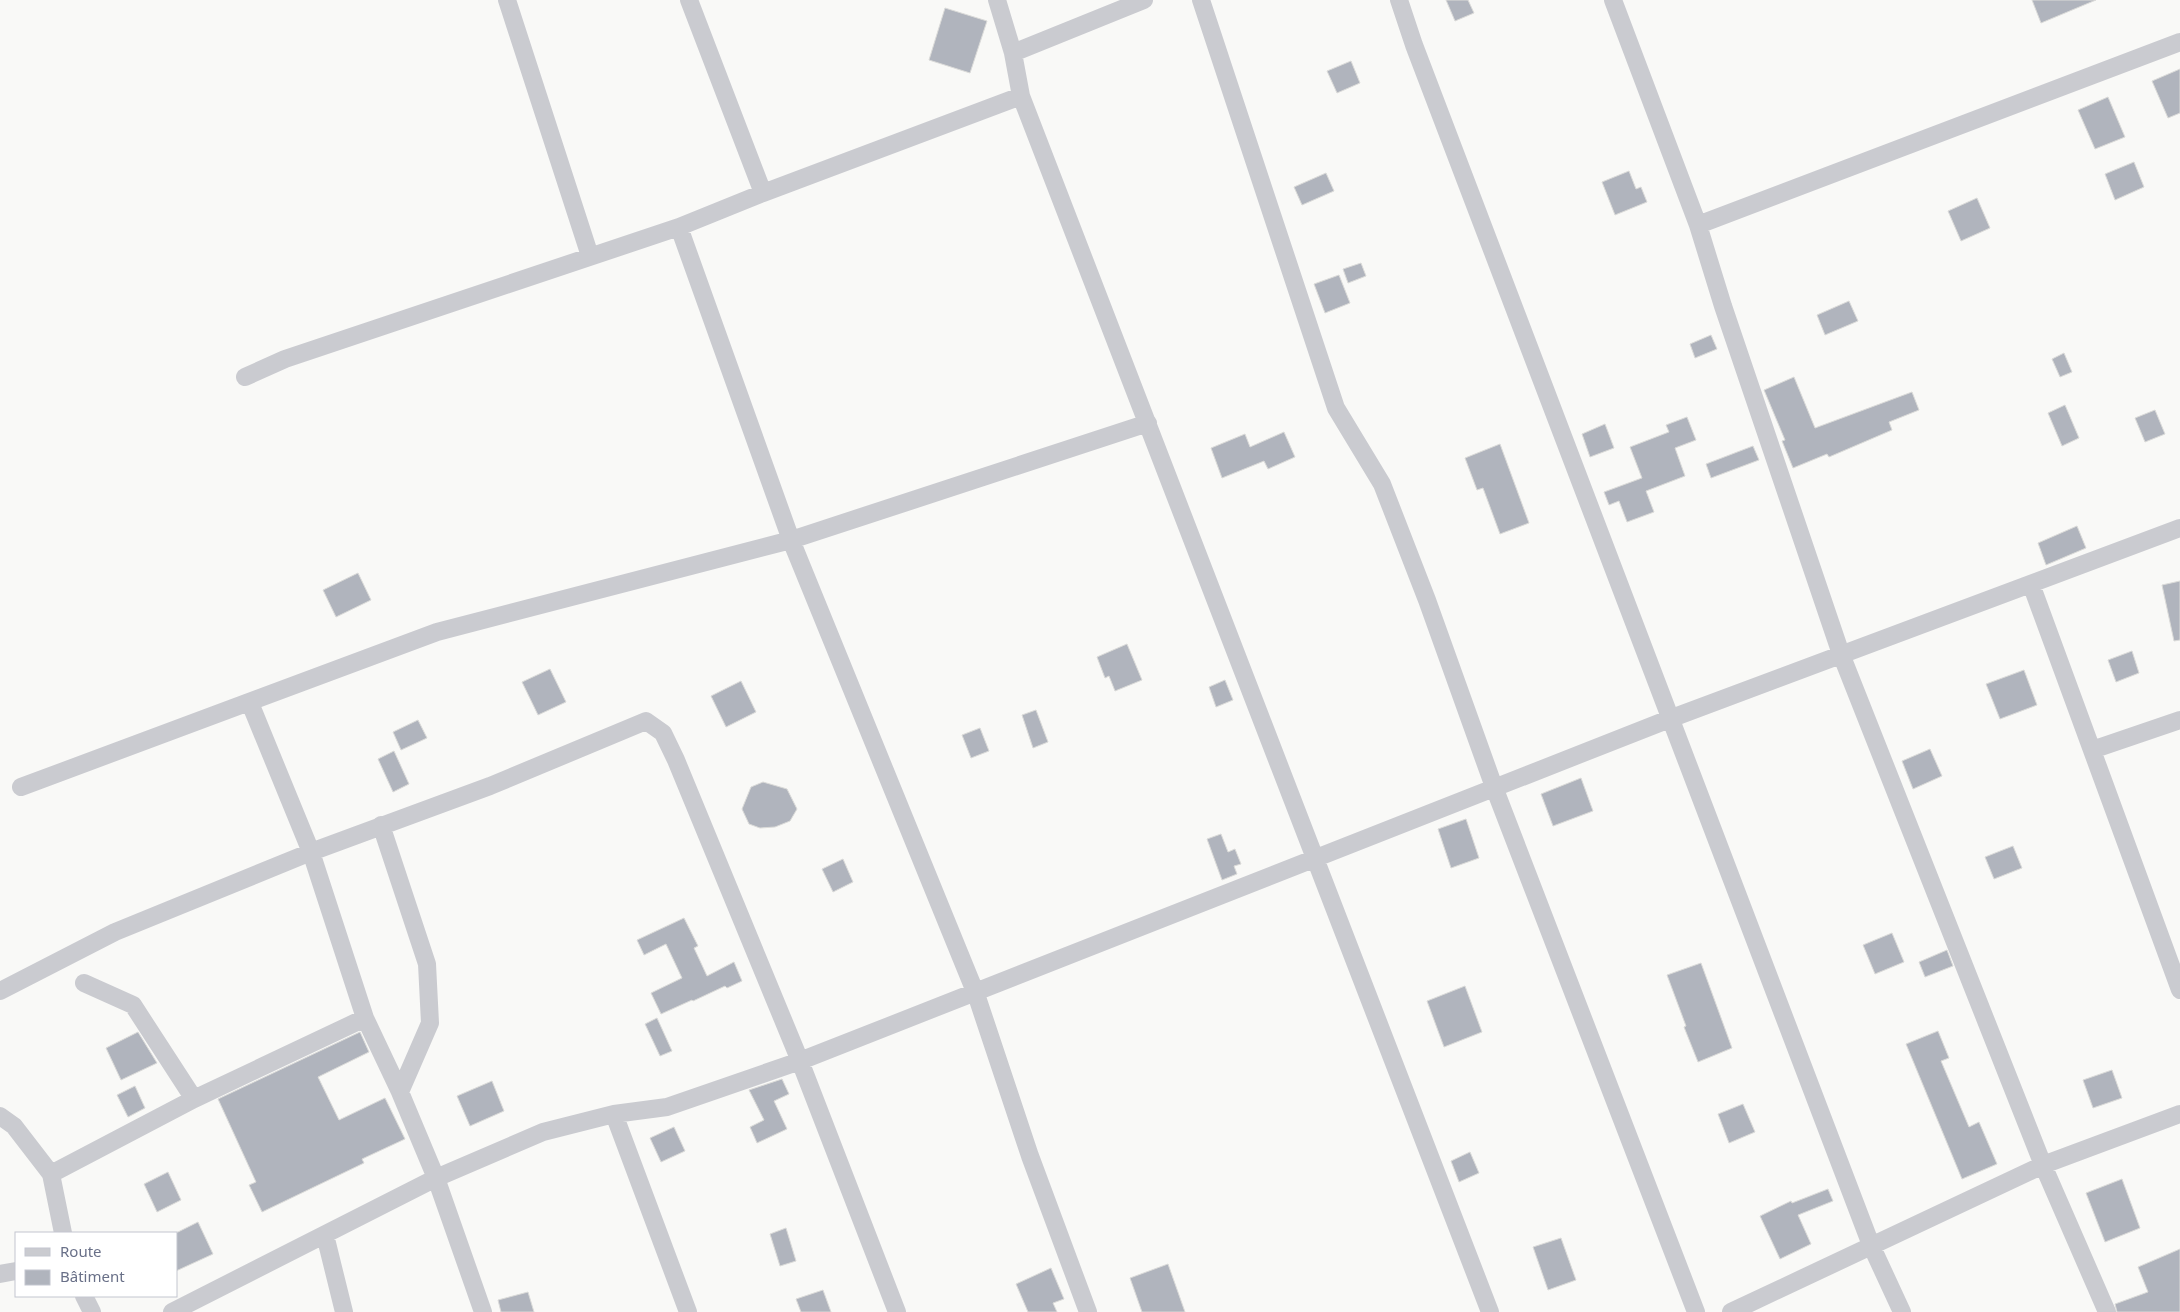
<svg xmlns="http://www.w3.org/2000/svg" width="2180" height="1312" viewBox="0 0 2180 1312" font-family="'Noto Sans',sans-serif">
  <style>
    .building { fill: #b0b4bd; stroke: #dbdbd9 }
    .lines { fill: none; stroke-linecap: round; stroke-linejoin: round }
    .minor { stroke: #cacbd0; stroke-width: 18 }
  </style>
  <rect width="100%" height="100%" fill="#f9f9f7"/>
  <path class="building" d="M1446,0h22l6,13 -19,8z
    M2032,0h64l-55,23z
    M945,8l42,13 -17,52 -41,-13z
    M1351,61l9,22 -23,10 -10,-22z
    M2180,69v44l-12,5 -16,-37z
    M2108,97l17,40 -30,12 -17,-39z
    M2134,162l10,25 -29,13 -10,-26z
    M1629,171l7,18 5,-2 6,15 -32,13 -13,-33z
    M1326,173l8,18 -32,14 -8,-18z
    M1977,198l13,30 -29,13 -13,-30z
    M1361,263l5,13 -18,7 -5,-14z
    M1339,275l11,28 -25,10 -11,-29z
    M1849,301l9,20 -33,14 -8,-20z
    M1711,335l6,14 -22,9 -5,-14z
    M2064,353l8,19 -12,5 -8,-18z
    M1794,377l21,51 97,-36 7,18 -30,12 3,8 -63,27 -2,-3 -34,14 -11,-27 3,-1 -21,-50z
    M2065,405l14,33 -17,8 -14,-33z
    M2155,410l10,24 -20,8 -10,-24z
    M1687,417l9,23 -21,8 10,28 -39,15 8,21 -27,10 -8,-21 -10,4 -5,-13 38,-14 -12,-31 39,-15 -3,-7z
    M1605,424l9,24 -24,9 -8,-23z
    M1284,432l11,25 -27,12 -4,-8 -42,17 -11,-30 34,-14 5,13z
    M1500,444l29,79 -29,11 -17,-46 -6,2 -12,-32z
    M1753,446l6,14 -48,18 -5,-14z
    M2077,526l9,22 -40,17 -8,-22z
    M358,573l13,27 -35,17 -13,-27z
    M2180,581v59l-6,1 -12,-56z
    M1127,644l15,36 -27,11 -6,-15 -4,2 -8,-21z
    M2132,651l7,22 -23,9 -8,-22z
    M550,669l16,33 -28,13 -16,-33z
    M2024,670l13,35 -37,14 -14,-35z
    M1225,680l8,20 -17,7 -7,-20z
    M741,681l15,31 -30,15 -15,-31z
    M1036,710l12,32 -15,6 -11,-33z
    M418,720l9,18 -26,12 -8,-18z
    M980,728l9,23 -18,7 -9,-23z
    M1930,749l12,27 -29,13 -11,-28z
    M394,751l15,33 -16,8 -15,-33z
    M1581,778l12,33 -40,15 -12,-32z
    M763,782l24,7 10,20 -7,12 -15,6 -15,1 -11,-4 -7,-15 9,-22z
    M1466,819l13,39 -28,10 -13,-39z
    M1221,834l7,18 7,-3 6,15 -7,2 3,8 -15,6 -15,-41z
    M2013,846l9,22 -28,11 -9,-22z
    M843,859l10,23 -20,10 -11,-23z
    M684,918l14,28 -4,2 13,28 27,-14 8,19 -15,7 -2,-2 -32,15 -1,-1 -31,14 -10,-21 31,-15 -16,-34 -22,11 -7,-15z
    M1892,933l12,29 -29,12 -12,-29z
    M1947,950l6,16 -28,11 -6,-15z
    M1701,963l31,85 -34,14 -14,-35 2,-1 -19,-51z
    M1465,986l17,46 -38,15 -17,-46z
    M657,1018l15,33 -12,5 -15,-32z
    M1938,1031l11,27 -8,3 28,66 10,-5 18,42 -35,15 -56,-135z
    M138,1032l19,31 -36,17 -15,-32z
    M360,1032l9,20 -51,25 21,43 46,-22 20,41 -43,20 2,4 -102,49 -13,-27 7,-3 -38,-83z
    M2112,1070l10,28 -29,10 -10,-28z
    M782,1079l7,15 -15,7 13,28 -30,14 -7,-16 14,-7 -15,-30z
    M492,1081l12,30 -34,15 -13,-30z
    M135,1086l10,22 -17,9 -11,-22z
    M1743,1104l12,28 -26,11 -11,-29z
    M674,1127l11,24 -24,11 -11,-24z
    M1470,1152l9,21 -20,9 -8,-21z
    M168,1172l13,28 -24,12 -13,-28z
    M2122,1179l18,49 -35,14 -19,-49z
    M1828,1189l5,12 -35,14 13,29 -31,15 -20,-43 31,-15 1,2z
    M198,1222l15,32 -37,17v-38z
    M786,1228l10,33 -16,5 -10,-32z
    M1561,1238l15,42 -28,10 -15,-43z
    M2180,1249v63h-63l-2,-8 33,-12 -10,-25z
    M1168,1264l17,48h-43l-12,-34z
    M1051,1268l13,31 -11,4 4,9h-29l-12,-28z
    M823,1290l8,22h-30l-5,-13z
    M528,1292l6,20h-33l-3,-12z"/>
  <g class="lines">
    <path class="minor" d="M507,0l83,256
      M689,0l74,193 258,-97
      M997,0l16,53 8,43c158,405 311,811 469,1216
      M1201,0l135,408 46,76 45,116 67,187 202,525
      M1399,0l15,45c151,401 306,800 457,1200l31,67
      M1613,0l85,225 25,81 118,348 202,511 64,147
      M1013,53l131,-53
      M1698,225l482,-183
      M679,227l112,313 185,454 54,162 58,156
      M245,377l40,-18 394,-132 84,-34
      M2031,584l149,406
      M250,703l61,149 54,166
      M2092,750l88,-30
      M21,787l416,-155 354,-92 357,-117
      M381,825l46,139 3,59 -30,69
      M84,983l49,22 61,94 171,-81 35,74 36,86 47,134
      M0,991l115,-59 196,-80 179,-66 156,-65 17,12 13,27 124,301 97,251
      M614,1114l74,198
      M0,1116l14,10 37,48 12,59
      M51,1174l143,-75
      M325,1235l19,77
      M0,1274l16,-3
      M84,1296l8,16
      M172,1312l264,-134 107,-46 71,-18 53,-7 133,-46 872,-343 508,-190
      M1731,1312l312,-147 137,-51"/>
  </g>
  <rect x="15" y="1232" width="162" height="65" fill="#ffffff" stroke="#c3c6cf"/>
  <rect x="25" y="1248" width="25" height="8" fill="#cacbd0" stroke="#c3c6cf"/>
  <text x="60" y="1257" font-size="15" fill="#697088">Route</text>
  <rect x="25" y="1270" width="25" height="15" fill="#b0b4bd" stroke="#c3c6cf"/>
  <text x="60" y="1282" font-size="15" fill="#697088">Bâtiment</text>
</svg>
